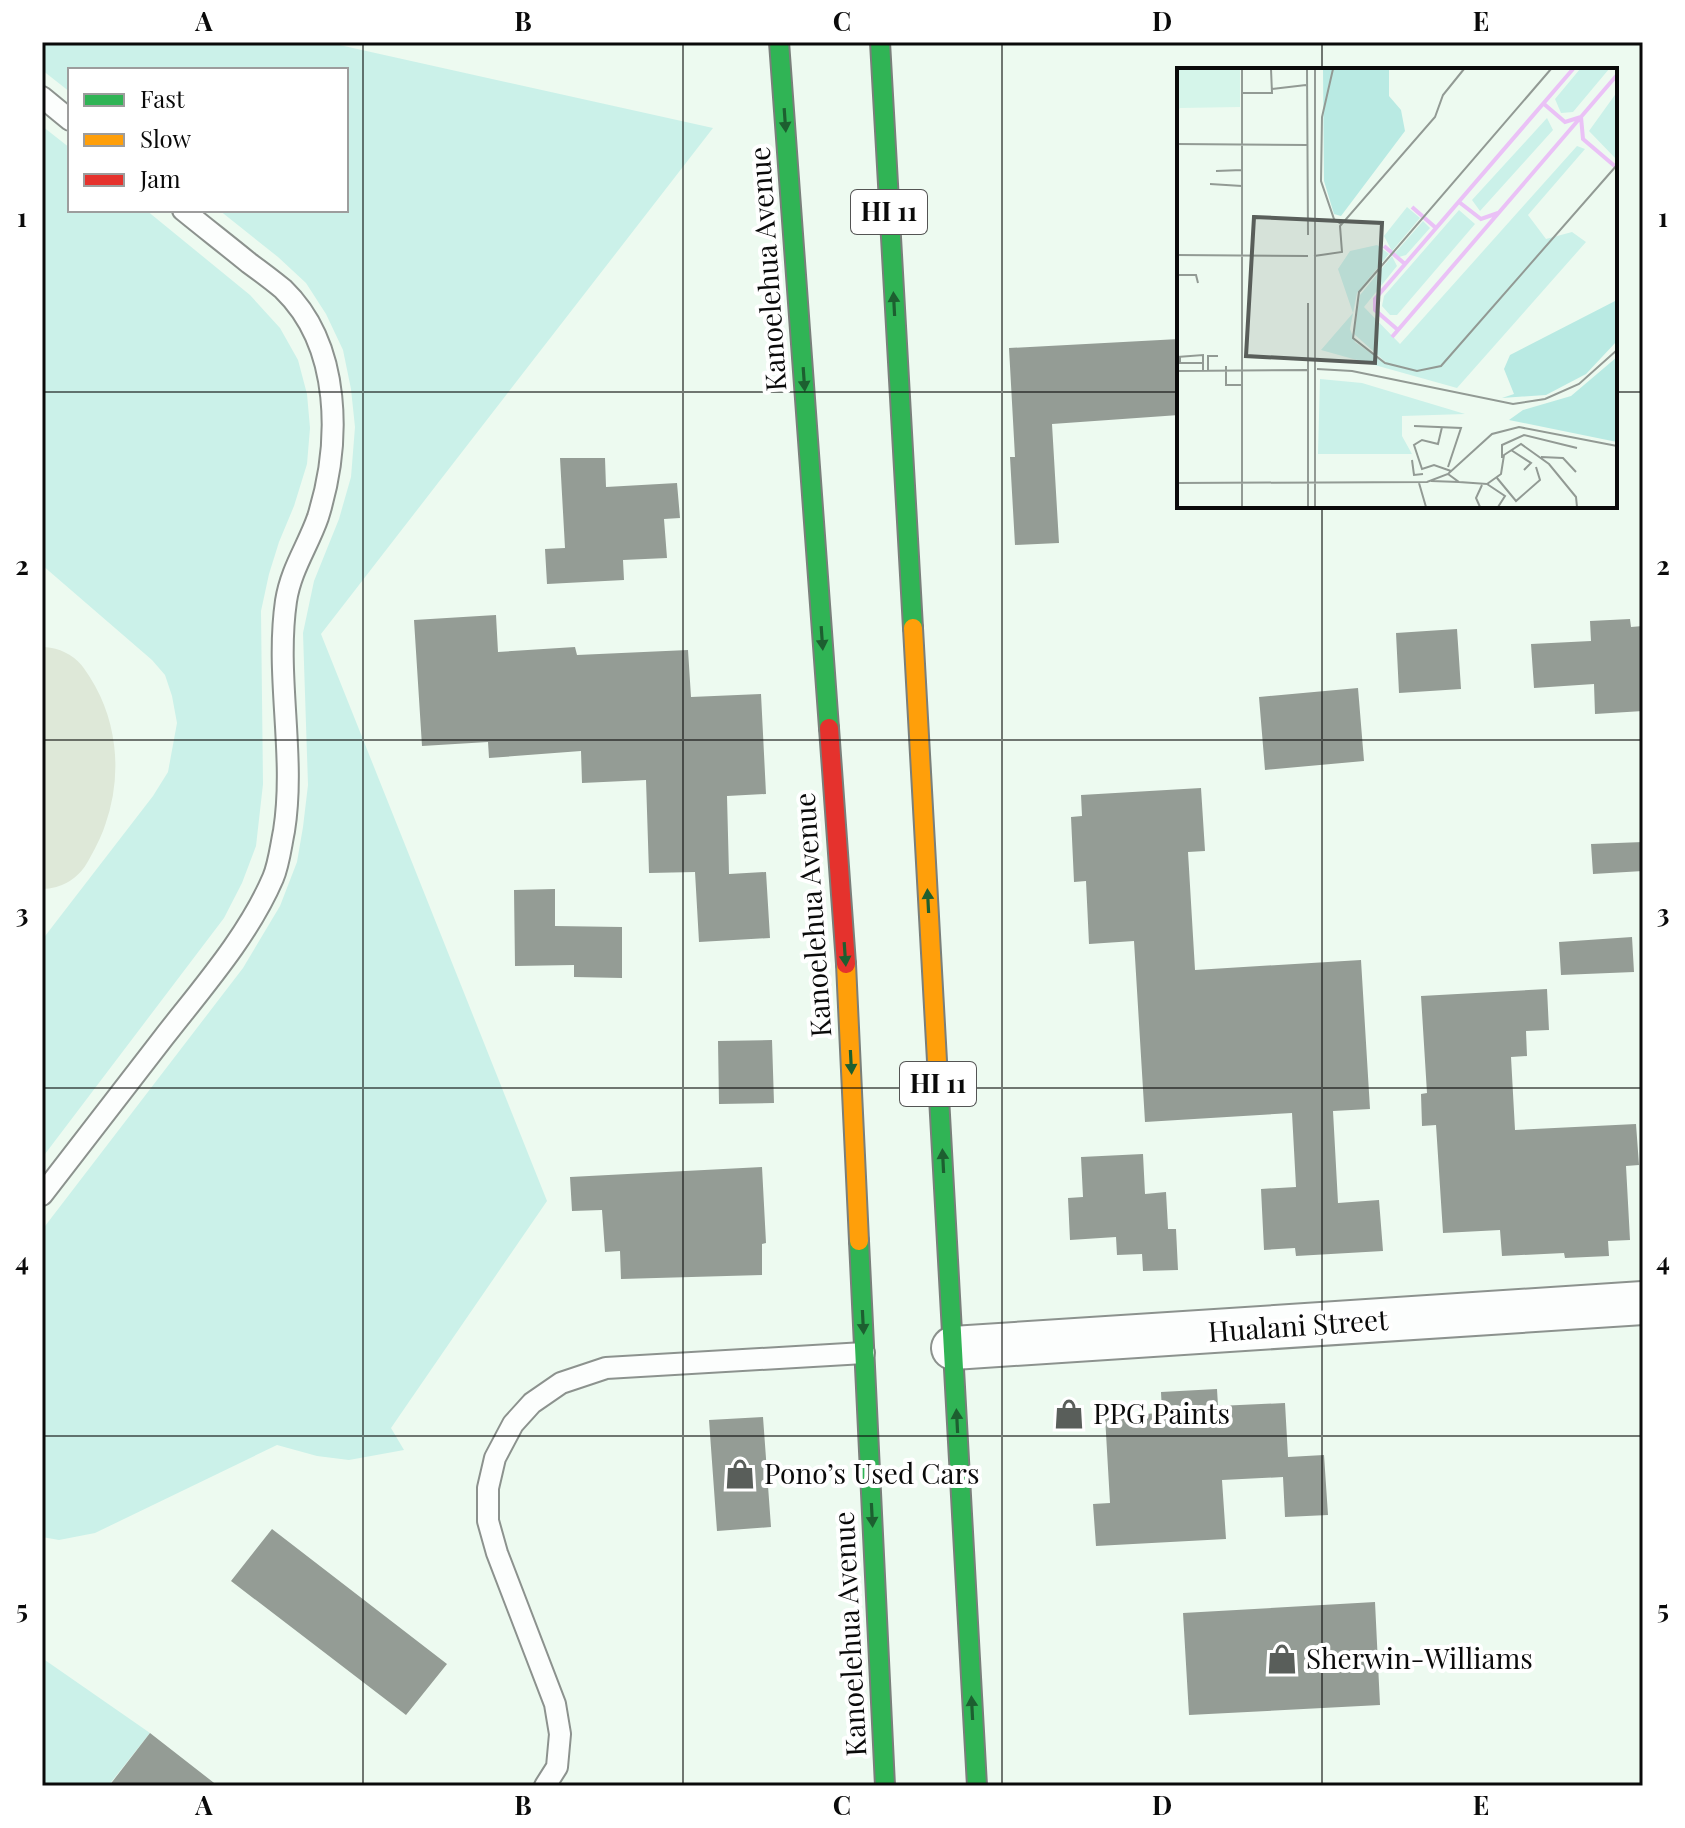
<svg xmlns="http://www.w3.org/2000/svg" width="1685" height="1828" viewBox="0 0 1685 1828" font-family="'Playfair Display',serif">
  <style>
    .green { fill: #cbf1e9 }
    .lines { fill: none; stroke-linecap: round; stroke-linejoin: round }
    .taxiway { stroke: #dee8d8; stroke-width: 104 }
    .building { fill: #949c95 }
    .lane-casing { stroke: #8c928e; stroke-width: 24 }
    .street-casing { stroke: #8c928e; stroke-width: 46 }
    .fast-casing { stroke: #7a7f7b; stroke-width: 22 }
    .slow-casing { stroke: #7a7f7b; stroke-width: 22 }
    .jam-casing { stroke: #7a7f7b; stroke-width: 22 }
    .lane { stroke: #fcfefd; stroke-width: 20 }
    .street { stroke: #fcfefd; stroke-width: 42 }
    .fast { stroke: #30b455; stroke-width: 18 }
    .slow { stroke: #ff9f0a; stroke-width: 18 }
    .jam { stroke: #e5322d; stroke-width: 18 }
    .oneway { fill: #1d5f30 }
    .grid { fill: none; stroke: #0a0a0a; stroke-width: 2; stroke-opacity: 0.55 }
    .labels { text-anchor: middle; stroke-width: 8; stroke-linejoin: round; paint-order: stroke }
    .shield { fill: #fff; stroke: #545454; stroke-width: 2 }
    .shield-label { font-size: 26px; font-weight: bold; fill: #0a0a0a }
    .street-label { font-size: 28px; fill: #0a0a0a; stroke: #fff }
    .poi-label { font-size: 28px; fill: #0a0a0a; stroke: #fff; text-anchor: start }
    .inset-river { fill: none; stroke: #eac1f6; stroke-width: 4 }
    .inset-road { fill: none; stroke: #929a94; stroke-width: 2 }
    .view { fill: #595e5a; fill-opacity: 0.15; stroke: #595e5a; stroke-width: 4 }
    .inset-edge { fill: none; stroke: #0a0a0a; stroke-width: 4 }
    .neatline { fill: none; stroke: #0a0a0a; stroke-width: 3 }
    .grid-label { font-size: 26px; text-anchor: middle; font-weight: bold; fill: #0a0a0a }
  </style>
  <rect width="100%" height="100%" fill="#edfaf0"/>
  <path class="green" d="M42,42h284l387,86 -392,506 226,567 -156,227 13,22 -55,10 -32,-4 -40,-11 -182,88 -36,7 -17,-3v-307l201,-262 37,-62 17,-44 6,-35 5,-42 -5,-152 11,-52 25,-62 12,-42 4,-50 -4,-38 -8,-39 -17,-36 -20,-31 -28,-26 -59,-47h127v-140h-276v22l-28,-22z
    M42,126l28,22v62h76l104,85 30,33 18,32 9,34 3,34 -3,36 -13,42 -15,36 -10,32 -8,37 2,173 -7,62 -14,37 -18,35 -182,240v-218l111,-144 15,-24 9,-49 -5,-27 -7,-21 -13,-15 -110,-95z
    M42,1658l108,75 -42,53h-66z"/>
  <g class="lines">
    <path class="taxiway" d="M42,699c23,32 27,72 14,109 -3,10 -9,20 -14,29"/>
  </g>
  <path class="building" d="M1179,339v76l-127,9 7,119 -44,2 -5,-88h5l-6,-109z
    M560,458h45l1,29 71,-4 3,35 -16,1 3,39 -44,2 1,20 -77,4 -2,-35 20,-1z
    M496,615l2,37 77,-5 2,8 111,-5 3,47 70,-3 5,100 -39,2 2,78 37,-2 4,66 -71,4 -4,-70 -46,1 -3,-93 -64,3 -1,-32 -92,7 -1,-16 -66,4 -8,-126z
    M1630,619l1,8 12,-1v85l-48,3 -1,-30 -60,4 -3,-44 60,-3 -1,-20z
    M1457,629l4,60 -62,4 -3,-60z
    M1358,688l6,73 -99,9 -6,-73z
    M1201,788l4,63 -17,1 7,118 166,-10 9,149 -37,2 5,92 41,-3 4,51 -87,5 -1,-8 -31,2 -3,-61 35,-2 -4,-74 -147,9 -11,-181 -45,3 -3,-63 -12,1 -3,-65 11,-1 -1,-21z
    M1643,842v29l-50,3 -2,-30z
    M555,889v37l67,1v51l-48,-1v-12l-59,1 -1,-76z
    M1632,937l2,35 -73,3 -2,-33z
    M1547,989l2,41 -23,1 1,25 -16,1 4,73 121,-6 3,41 -13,1 4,74 -22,1 1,15 -44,2 -1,-5 -62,3 -2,-26 -57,3 -7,-108 -14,1 -1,-32 6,-1 -6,-97z
    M772,1040l2,63 -55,1 -1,-63z
    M1143,1154l2,40 21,-2 2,37h8l2,41 -35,1 -1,-17 -25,1 -1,-18 -46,3 -2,-42 15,-1 -2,-40z
    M762,1167l4,76 -4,1v31l-141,4 -1,-28 -15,1 -3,-42 -30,1 -2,-34z
    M1217,1389l1,17 67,-3 3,54 36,-2 4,60 -43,2 -2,-40 -61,3 4,59 -130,7 -3,-42 17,-1 -5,-87 57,-3 -1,-21z
    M763,1417l8,110 -54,4 -8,-111z
    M272,1529l175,135 -41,51 -175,-134z
    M1375,1602l5,103 -191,10 -6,-102z
    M150,1733l68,53h-109z"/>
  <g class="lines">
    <g class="lane-casing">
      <path id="lane" d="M42,97l28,23
        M42,1195c41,-53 81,-105 122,-158 39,-50 84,-101 109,-159 6,-14 8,-33 11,-47 12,-76 -9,-154 2,-230 5,-32 22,-55 32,-84 23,-74 24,-171 -35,-228 -11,-9 -23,-18 -34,-26 -22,-18 -44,-35 -66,-53
        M545,1786l12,-19 3,-33 -5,-30 -58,-151 -9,-32v-33l7,-30 18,-34 19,-21 29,-20 45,-15 258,-15"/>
    </g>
    <g class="street-casing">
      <path id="street" d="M953,1348l690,-45"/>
    </g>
    <g class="fast-casing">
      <path id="fast" d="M779,42l50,686
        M880,42l33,586
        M939,1097l38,689
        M859,1241l26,545"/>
    </g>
    <g class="slow-casing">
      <path id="slow" d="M913,628l26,469
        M846,964l13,277"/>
    </g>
    <g class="jam-casing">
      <path id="jam" d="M829,728l17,236"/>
    </g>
    <use href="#lane" class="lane"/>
    <use href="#street" class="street"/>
    <use href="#fast" class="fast"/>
    <use href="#slow" class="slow"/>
    <use href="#jam" class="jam"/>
  </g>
  <defs><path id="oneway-solid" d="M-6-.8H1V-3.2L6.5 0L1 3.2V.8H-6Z" transform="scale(2)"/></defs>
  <g class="oneway">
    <use href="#oneway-solid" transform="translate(785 120) rotate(86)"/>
    <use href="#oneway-solid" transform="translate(894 304) rotate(-93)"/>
    <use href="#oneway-solid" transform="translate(804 379) rotate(86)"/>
    <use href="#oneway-solid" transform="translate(822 638) rotate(86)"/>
    <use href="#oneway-solid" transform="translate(928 901) rotate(-93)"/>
    <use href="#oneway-solid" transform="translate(845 954) rotate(86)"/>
    <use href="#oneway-solid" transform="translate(851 1062) rotate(87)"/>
    <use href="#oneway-solid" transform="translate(943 1161) rotate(-93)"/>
    <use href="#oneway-solid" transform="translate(863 1322) rotate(87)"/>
    <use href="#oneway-solid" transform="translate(957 1421) rotate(-93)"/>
    <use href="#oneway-solid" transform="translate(872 1515) rotate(87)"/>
    <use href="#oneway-solid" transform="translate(972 1708) rotate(-93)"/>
  </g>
  <path class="grid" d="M363,42v1744M683,42v1744M1002,42v1744M1322,42v28M42,392h1137M1615,392h28M1322,506v1280M42,740h1601M42,1088h1601M42,1436h1601"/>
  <defs>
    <g id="shop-bare" transform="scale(2.4)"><path d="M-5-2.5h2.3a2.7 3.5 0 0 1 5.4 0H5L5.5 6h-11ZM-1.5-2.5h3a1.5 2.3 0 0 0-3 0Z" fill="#595e5a" stroke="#fff" stroke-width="2.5" paint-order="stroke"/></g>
  </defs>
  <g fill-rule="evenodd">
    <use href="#shop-bare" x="1069" y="1414"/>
    <use href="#shop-bare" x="740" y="1474"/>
    <use href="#shop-bare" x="1282" y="1659"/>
  </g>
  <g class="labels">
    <g class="shield">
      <rect x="851" y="190" width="76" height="44" rx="6"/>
      <rect x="900" y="1062" width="76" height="44" rx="6"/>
    </g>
    <g class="shield-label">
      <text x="889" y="221">HI 11</text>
      <text x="938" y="1093">HI 11</text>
    </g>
    <g class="street-label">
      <text transform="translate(768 269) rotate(-94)" y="10">Kanoelehua Avenue</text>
      <text transform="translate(813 915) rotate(-94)" y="10">Kanoelehua Avenue</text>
      <text transform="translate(1298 1326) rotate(-4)" y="10">Hualani Street</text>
      <text transform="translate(850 1634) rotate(-93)" y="10">Kanoelehua Avenue</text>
    </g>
    <g class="poi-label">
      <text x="1093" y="1424">PPG Paints</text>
      <text x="764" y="1484">Pono’s Used Cars</text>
      <text x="1306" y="1669">Sherwin-Williams</text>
    </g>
  </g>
  <g transform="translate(1177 68)">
    <rect width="440" height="440" fill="#edfaf0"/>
    <path d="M403,1h29l-36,43 -12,1 -6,-14zM440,24v68l-28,-29zM370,50l6,12 -73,81 -8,-11zM400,78l8,3 -57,66 18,24 26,-7 14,10 -129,146 -136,-38 32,-37 -15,-44 12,-18 27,-6 12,9 -32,39 -7,36 5,13 35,24 -36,-32 6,-39 32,-39 5,10 -33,41 36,37zM230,139l13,11 -28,33 -8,-15zM282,142l16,14 -78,91h-7l-8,-9 2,-10zM246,153l7,7 -24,27 -7,2 -4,-4zM143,311l42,4 103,31 -63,2v20l10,18h-94z" fill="#cbf1e9"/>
    <path d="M146,1h66v27l12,14 4,21 -64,85 -7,-2 -10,-33zM440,232v41l-31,33 -40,21 -44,3 12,-4 -10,-25 6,-14zM440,289v85l-108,-22 14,-10 48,-14z" fill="#b9eae3"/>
    <path d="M0,1h63v38l-60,1 -3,4z" fill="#d5f5ea"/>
    <path class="inset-river" d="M367,36l21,18 16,-5M404,49l2,22 34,29M282,134l22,17 17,-6M235,139l24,21M207,178l21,18M221,262l-23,-20v-11l198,-230M215,269l225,-262"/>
    <path class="inset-road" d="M65,1v438M130,1l1,166M138,1v438M156,1l-11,48 -1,64 13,38 7,5M374,1l-192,223 -6,46 32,25 32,8 24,-5 176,-201M95,21l34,-4M65,25h30l-1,-24M0,76l130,1M39,103l26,-1M33,116l32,2M0,187l131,1M137,188l28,-4 -2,-26 95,-109 8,-22 21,-26M0,207h19l2,8M0,289l26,-2v16M3,289v6h23M49,298v19h16M140,301l35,2 161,33 32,-5 34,-15 38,-34M0,303l130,-1M31,303v-15h10M237,358l47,2 -13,39M265,359l-4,17 -16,-4 -8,5 8,24 12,-4 17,6M334,382l20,13 -7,7M364,389l22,1 13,14M325,390v-13l22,-10 53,13M235,392l2,15 9,-1M271,406l11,8 28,2 14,-10 3,-19 17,-11 28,20 27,33 1,10M320,410l19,23 24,-21 -4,-13M254,413l28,1M0,415l250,-1 21,-8 44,-40 27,-7 98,19M242,415l7,24M310,416l18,12 -7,11M131,439v-204M303,439l-4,-9 6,-13"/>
    <path class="view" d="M77,149l128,6 -7,140 -129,-7z"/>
    <rect width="440" height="440" class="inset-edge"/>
  </g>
  <rect width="1685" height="1828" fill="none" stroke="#ffffff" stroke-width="88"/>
  <rect x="68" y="68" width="280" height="144" fill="#ffffff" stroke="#9d9d9d" stroke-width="2"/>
  <rect x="84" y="94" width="40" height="12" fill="#30b455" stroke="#9d9d9d" stroke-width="2"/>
  <text x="140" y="108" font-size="24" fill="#0a0a0a">Fast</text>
  <rect x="84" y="134" width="40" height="12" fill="#ff9f0a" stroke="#9d9d9d" stroke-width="2"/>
  <text x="140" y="148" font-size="24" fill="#0a0a0a">Slow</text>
  <rect x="84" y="174" width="40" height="12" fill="#e5322d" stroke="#9d9d9d" stroke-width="2"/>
  <text x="140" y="188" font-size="24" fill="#0a0a0a">Jam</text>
  <rect x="44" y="44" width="1597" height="1740" class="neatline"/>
  <g class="grid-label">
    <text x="204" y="31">A</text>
    <text x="523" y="31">B</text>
    <text x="842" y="31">C</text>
    <text x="1162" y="31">D</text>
    <text x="1481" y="31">E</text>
    <text x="22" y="227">1</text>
    <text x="1663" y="227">1</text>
    <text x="22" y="575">2</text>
    <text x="1663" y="575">2</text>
    <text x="22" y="923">3</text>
    <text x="1663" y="923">3</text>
    <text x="22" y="1271">4</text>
    <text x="1663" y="1271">4</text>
    <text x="22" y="1619">5</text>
    <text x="1663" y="1619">5</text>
    <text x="204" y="1815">A</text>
    <text x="523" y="1815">B</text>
    <text x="842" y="1815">C</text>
    <text x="1162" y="1815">D</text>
    <text x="1481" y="1815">E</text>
  </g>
</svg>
